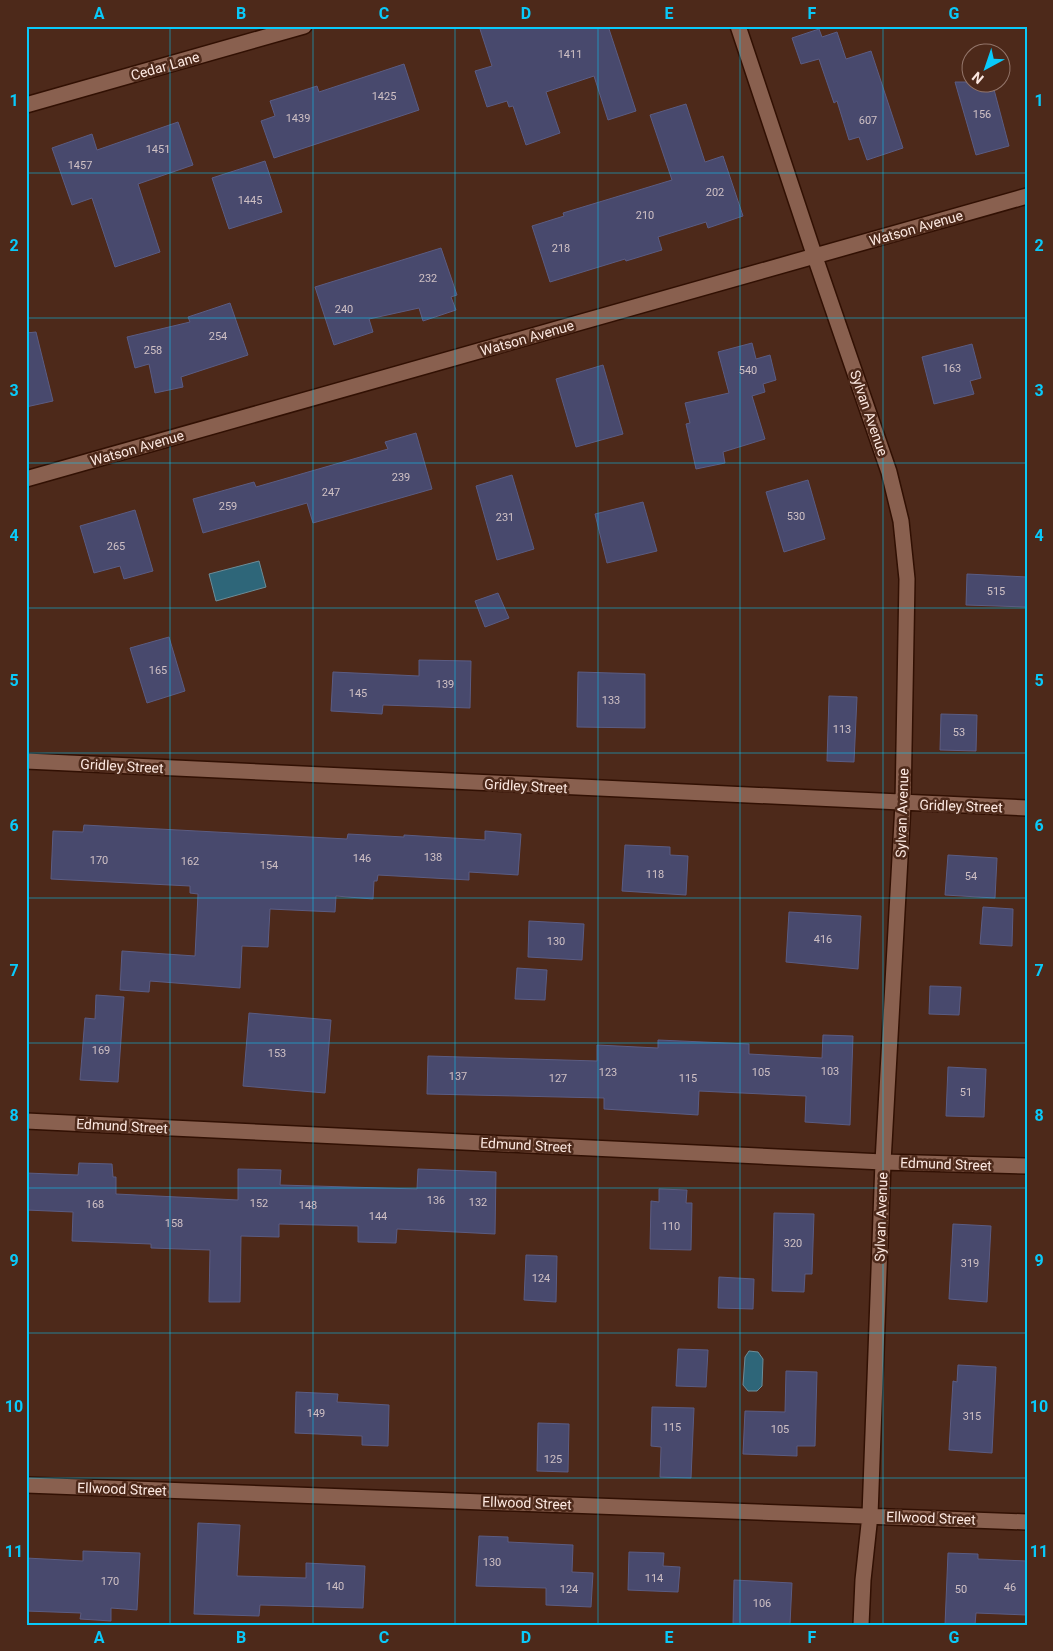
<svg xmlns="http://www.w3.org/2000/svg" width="1053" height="1651" viewBox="0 0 1053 1651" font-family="Roboto,sans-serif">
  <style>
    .water { fill: #2e6679; stroke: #6c8d98 }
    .building { fill: #48496d; stroke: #5b5c82 }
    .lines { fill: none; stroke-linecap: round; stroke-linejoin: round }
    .minor-casing { stroke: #311003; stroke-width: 18 }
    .minor { stroke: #89604f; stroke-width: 15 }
    .grid { fill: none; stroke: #09cafa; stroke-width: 1; stroke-opacity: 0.55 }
    .labels { text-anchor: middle; stroke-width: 5; stroke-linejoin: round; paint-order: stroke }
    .number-label { font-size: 11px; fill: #cfc0c4 }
    .street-label { font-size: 14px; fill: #fce8e1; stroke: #4d291a }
    .neatline { fill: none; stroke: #09cafa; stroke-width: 2 }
    .grid-label { font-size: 16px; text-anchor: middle; font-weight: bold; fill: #09cafa }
  </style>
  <rect width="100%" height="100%" fill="#4d291a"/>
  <path class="water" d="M259,561l7,26 -50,14 -7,-27z
    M749,1351l9,1 5,7 -1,27 -5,5h-9l-5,-6 2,-28z"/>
  <path class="building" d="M479,26h129l28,85 -28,9 -14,-44 -48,16 14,41 -34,12 -13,-39 -4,1 -2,-6 -20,6 -12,-36 17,-5z
    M819,29l3,8 15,-5 9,27 25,-8 32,97 -36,12 -8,-23 -10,3 -12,-39 -3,2 -15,-44 -18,5 -9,-26z
    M404,64l15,46 -145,48 -13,-37 14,-5 -5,-15 47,-15 2,6z
    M955,82h37l17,64 -33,9z
    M686,104l19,58 18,-6 20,60 -35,12 -2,-6 -48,15 4,13 -36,11 -1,-2 -75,23 -18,-56 32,-10 -1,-3 109,-33 -22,-65z
    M178,122l15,43 -55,19 22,68 -45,15 -23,-69 -20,7 -20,-57 40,-14 5,16z
    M265,161l17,51 -53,17 -17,-51z
    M441,248l16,47 -6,2 5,13 -33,11 -4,-13 -50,11 4,13 -39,13 -19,-58z
    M230,303l18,52 -67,22 2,10 -28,6 -6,-29 -14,4 -8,-31 63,-15 -2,-5z
    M36,332l17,69 -27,6v-74z
    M752,343l4,16 14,-4 6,25 -13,4 2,8 -13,4 13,43 -42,13 2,11 -29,6 -10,-45 4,-1 -5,-20 44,-10 -11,-41z
    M972,344l9,34 -11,3 4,13 -40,10 -12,-47z
    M603,365l20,69 -47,13 -20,-68z
    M416,433l16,56 -119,34 -6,-20 -104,30 -10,-34 61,-17 2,5 132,-38 -3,-7z
    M512,475l22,74 -37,11 -21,-74z
    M808,480l17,59 -41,13 -18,-60z
    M643,502l14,49 -50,12 -12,-49z
    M135,510l18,61 -29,8 -4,-13 -26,7 -14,-47z
    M967,574l60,3v30l-61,-2z
    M498,593l11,25 -24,9 -10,-26z
    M169,637l16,54 -38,12 -17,-55z
    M419,660l52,1 -1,47 -87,-3 -1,9 -51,-3 2,-39 86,4z
    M578,672l67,2v54l-68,-1z
    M829,696l28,1 -3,65 -27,-1z
    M941,714l36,1 -1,36 -36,-1z
    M84,825l263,14 1,-5 56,3v-2l81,5v-9l36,3 -3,41 -49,-3v8l-91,-5 -1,6h-3l-1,18 -37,-3 -1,16 -65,-3 -2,38 -26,-1 -2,42 -90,-7 -1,11 -29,-2 2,-39 73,5 3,-62 -8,-1v-7l-139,-7 2,-48 30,1z
    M625,845l45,2v8l18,1 -2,39 -64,-4z
    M948,855l49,3 -2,40 -50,-3z
    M983,907l30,2 -1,37 -32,-2z
    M789,912l72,4 -3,53 -72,-7z
    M529,921l55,3 -2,36 -54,-3z
    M517,968l30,2 -2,30 -30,-1z
    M930,986l31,1 -2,28 -30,-1z
    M96,995l28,2 -6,85 -38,-2 5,-62 10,1z
    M249,1013l82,7 -6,73 -82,-7z
    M823,1035l30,1 -3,89 -45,-3 1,-26 -107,-5 -1,24 -94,-6v-11l-177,-4 1,-38 169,5v-16l61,3v-8l91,4v10l73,4z
    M948,1067l38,2 -2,48 -38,-1z
    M79,1163l33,1 1,13h3v17l122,6v-31l43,1 -1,15 137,4 1,-20 78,3 -1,62 -98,-5 -1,14 -38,-1v-16l-79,-2v13l-38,-1 -1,66h-31l1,-52 -59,-2v-4l-79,-3 1,-29 -47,-2v-37l52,2z
    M659,1189l28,1 -1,13h6l-1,47 -41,-1 1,-48 8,1z
    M774,1213l40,1 -2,60h-7l-1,18 -32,-1z
    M953,1224l38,2 -4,76 -38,-3z
    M526,1255l31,1 -1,46 -32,-2z
    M719,1277l35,2 -1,30 -35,-1z
    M678,1349l30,1 -2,37 -30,-1z
    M958,1365l38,2 -4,86 -43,-3 4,-69 4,1z
    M786,1371l31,1 -2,74h-18v10l-54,-2 2,-43 40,1z
    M296,1392l42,2 -1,8 52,3 -1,41 -26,-1v-9l-67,-3z
    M652,1407l42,1 -3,70 -31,-1 1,-30 -10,-1z
    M538,1423l31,1 -1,48 -31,-1z
    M198,1523l42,2 -3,51 69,2v-15l59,3 -2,42 -103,-3 -1,11 -65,-2z
    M479,1536l29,1v5l65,3 -1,27 21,1 -2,34 -45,-2v-17l-70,-2z
    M83,1551l57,2 -3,57 -26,-2v13l-31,-2 1,-6 -55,-2v-53l57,3z
    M629,1552l35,1 -1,13 17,1 -2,25 -50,-2z
    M948,1553l30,1v5l49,2v54l-51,-2 -1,12h-30z
    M734,1580l58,3 -2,41 -57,1z"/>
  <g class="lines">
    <g class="minor-casing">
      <path id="minor" d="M738,26l77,231 74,215 12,49 6,58 -4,225 -20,358 -13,353 -7,65 -2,45
        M26,105l278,-79
        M26,479l1001,-283
        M26,761l1001,47
        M26,1121l857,41 144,4
        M26,1485l1001,37"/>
    </g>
    <use href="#minor" class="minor"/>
  </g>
  <path class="grid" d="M170,26v1599M313,26v1599M455,26v1599M598,26v1599M740,26v1599M883,26v1599M26,173h1001M26,318h1001M26,463h1001M26,608h1001M26,753h1001M26,898h1001M26,1043h1001M26,1188h1001M26,1333h1001M26,1478h1001"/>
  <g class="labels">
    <g class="number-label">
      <text x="570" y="58">1411</text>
      <text x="384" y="100">1425</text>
      <text x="982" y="118">156</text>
      <text x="298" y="122">1439</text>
      <text x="868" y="124">607</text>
      <text x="158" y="153">1451</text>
      <text x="80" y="169">1457</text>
      <text x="715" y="196">202</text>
      <text x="250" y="204">1445</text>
      <text x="645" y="219">210</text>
      <text x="561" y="252">218</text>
      <text x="428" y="282">232</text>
      <text x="344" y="313">240</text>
      <text x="218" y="340">254</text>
      <text x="153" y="354">258</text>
      <text x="952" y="372">163</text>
      <text x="748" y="374">540</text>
      <text x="401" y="481">239</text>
      <text x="331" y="496">247</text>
      <text x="228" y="510">259</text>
      <text x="796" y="520">530</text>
      <text x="505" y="521">231</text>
      <text x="116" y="550">265</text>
      <text x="996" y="595">515</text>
      <text x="158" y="674">165</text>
      <text x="445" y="688">139</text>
      <text x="358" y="697">145</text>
      <text x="611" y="704">133</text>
      <text x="842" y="733">113</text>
      <text x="959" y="736">53</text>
      <text x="433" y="861">138</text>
      <text x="362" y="862">146</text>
      <text x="99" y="864">170</text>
      <text x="190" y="865">162</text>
      <text x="269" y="869">154</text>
      <text x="655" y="878">118</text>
      <text x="971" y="880">54</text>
      <text x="823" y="943">416</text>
      <text x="556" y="945">130</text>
      <text x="101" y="1054">169</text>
      <text x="277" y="1057">153</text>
      <text x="830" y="1075">103</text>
      <text x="608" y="1076">123</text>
      <text x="761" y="1076">105</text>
      <text x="458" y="1080">137</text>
      <text x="558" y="1082">127</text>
      <text x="688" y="1082">115</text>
      <text x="966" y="1096">51</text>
      <text x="436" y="1204">136</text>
      <text x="478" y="1206">132</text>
      <text x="259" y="1207">152</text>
      <text x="95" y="1208">168</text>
      <text x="308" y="1209">148</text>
      <text x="378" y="1220">144</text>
      <text x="174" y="1227">158</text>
      <text x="671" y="1230">110</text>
      <text x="793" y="1247">320</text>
      <text x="970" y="1267">319</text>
      <text x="541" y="1282">124</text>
      <text x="316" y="1417">149</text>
      <text x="972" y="1420">315</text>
      <text x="672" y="1431">115</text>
      <text x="780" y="1433">105</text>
      <text x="553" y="1463">125</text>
      <text x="492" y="1566">130</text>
      <text x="654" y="1582">114</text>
      <text x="110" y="1585">170</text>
      <text x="335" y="1590">140</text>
      <text x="1010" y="1591">46</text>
      <text x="569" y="1593">124</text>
      <text x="961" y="1593">50</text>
      <text x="762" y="1607">106</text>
    </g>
    <g class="street-label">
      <text transform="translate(165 66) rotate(-16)" y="5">Cedar Lane</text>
      <text transform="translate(916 228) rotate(-16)" y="5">Watson Avenue</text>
      <text transform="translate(527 338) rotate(-16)" y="5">Watson Avenue</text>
      <text transform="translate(869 413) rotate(71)" y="5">Sylvan Avenue</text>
      <text transform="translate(137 448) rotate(-16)" y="5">Watson Avenue</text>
      <text transform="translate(122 766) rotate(3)" y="5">Gridley Street</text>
      <text transform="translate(526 786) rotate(3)" y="5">Gridley Street</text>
      <text transform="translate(961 806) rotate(2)" y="5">Gridley Street</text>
      <text transform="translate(902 813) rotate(-88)" y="5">Sylvan Avenue</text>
      <text transform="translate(122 1126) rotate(3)" y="5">Edmund Street</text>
      <text transform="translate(526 1145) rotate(3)" y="5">Edmund Street</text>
      <text transform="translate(946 1164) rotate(2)" y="5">Edmund Street</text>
      <text transform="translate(881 1217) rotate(-88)" y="5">Sylvan Avenue</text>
      <text transform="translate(122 1489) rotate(2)" y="5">Ellwood Street</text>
      <text transform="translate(527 1503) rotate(2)" y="5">Ellwood Street</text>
      <text transform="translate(931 1518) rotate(2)" y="5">Ellwood Street</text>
    </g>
  </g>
  <rect width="1053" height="1651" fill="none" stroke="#4d291a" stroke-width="55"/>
  <g transform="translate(986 68) rotate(220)"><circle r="24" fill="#4d291a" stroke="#93756a"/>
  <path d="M0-4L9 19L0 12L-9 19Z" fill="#09cafa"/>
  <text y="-8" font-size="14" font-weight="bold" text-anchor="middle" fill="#fce8e1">N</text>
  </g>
  <rect x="28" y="28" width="998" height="1596" class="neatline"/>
  <g class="grid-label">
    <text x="99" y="19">A</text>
    <text x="241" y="19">B</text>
    <text x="384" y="19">C</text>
    <text x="526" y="19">D</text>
    <text x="669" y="19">E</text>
    <text x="812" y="19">F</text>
    <text x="954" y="19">G</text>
    <text x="14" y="106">1</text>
    <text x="1039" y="106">1</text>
    <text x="14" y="251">2</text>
    <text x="1039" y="251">2</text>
    <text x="14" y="396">3</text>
    <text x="1039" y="396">3</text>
    <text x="14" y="541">4</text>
    <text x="1039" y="541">4</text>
    <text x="14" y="686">5</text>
    <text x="1039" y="686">5</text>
    <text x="14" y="831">6</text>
    <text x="1039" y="831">6</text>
    <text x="14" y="976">7</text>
    <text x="1039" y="976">7</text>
    <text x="14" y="1121">8</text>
    <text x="1039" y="1121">8</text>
    <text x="14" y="1266">9</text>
    <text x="1039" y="1266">9</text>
    <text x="14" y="1412">10</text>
    <text x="1039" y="1412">10</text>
    <text x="14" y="1557">11</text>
    <text x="1039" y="1557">11</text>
    <text x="99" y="1643">A</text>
    <text x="241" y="1643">B</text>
    <text x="384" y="1643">C</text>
    <text x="526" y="1643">D</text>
    <text x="669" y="1643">E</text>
    <text x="812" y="1643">F</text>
    <text x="954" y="1643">G</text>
  </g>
</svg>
